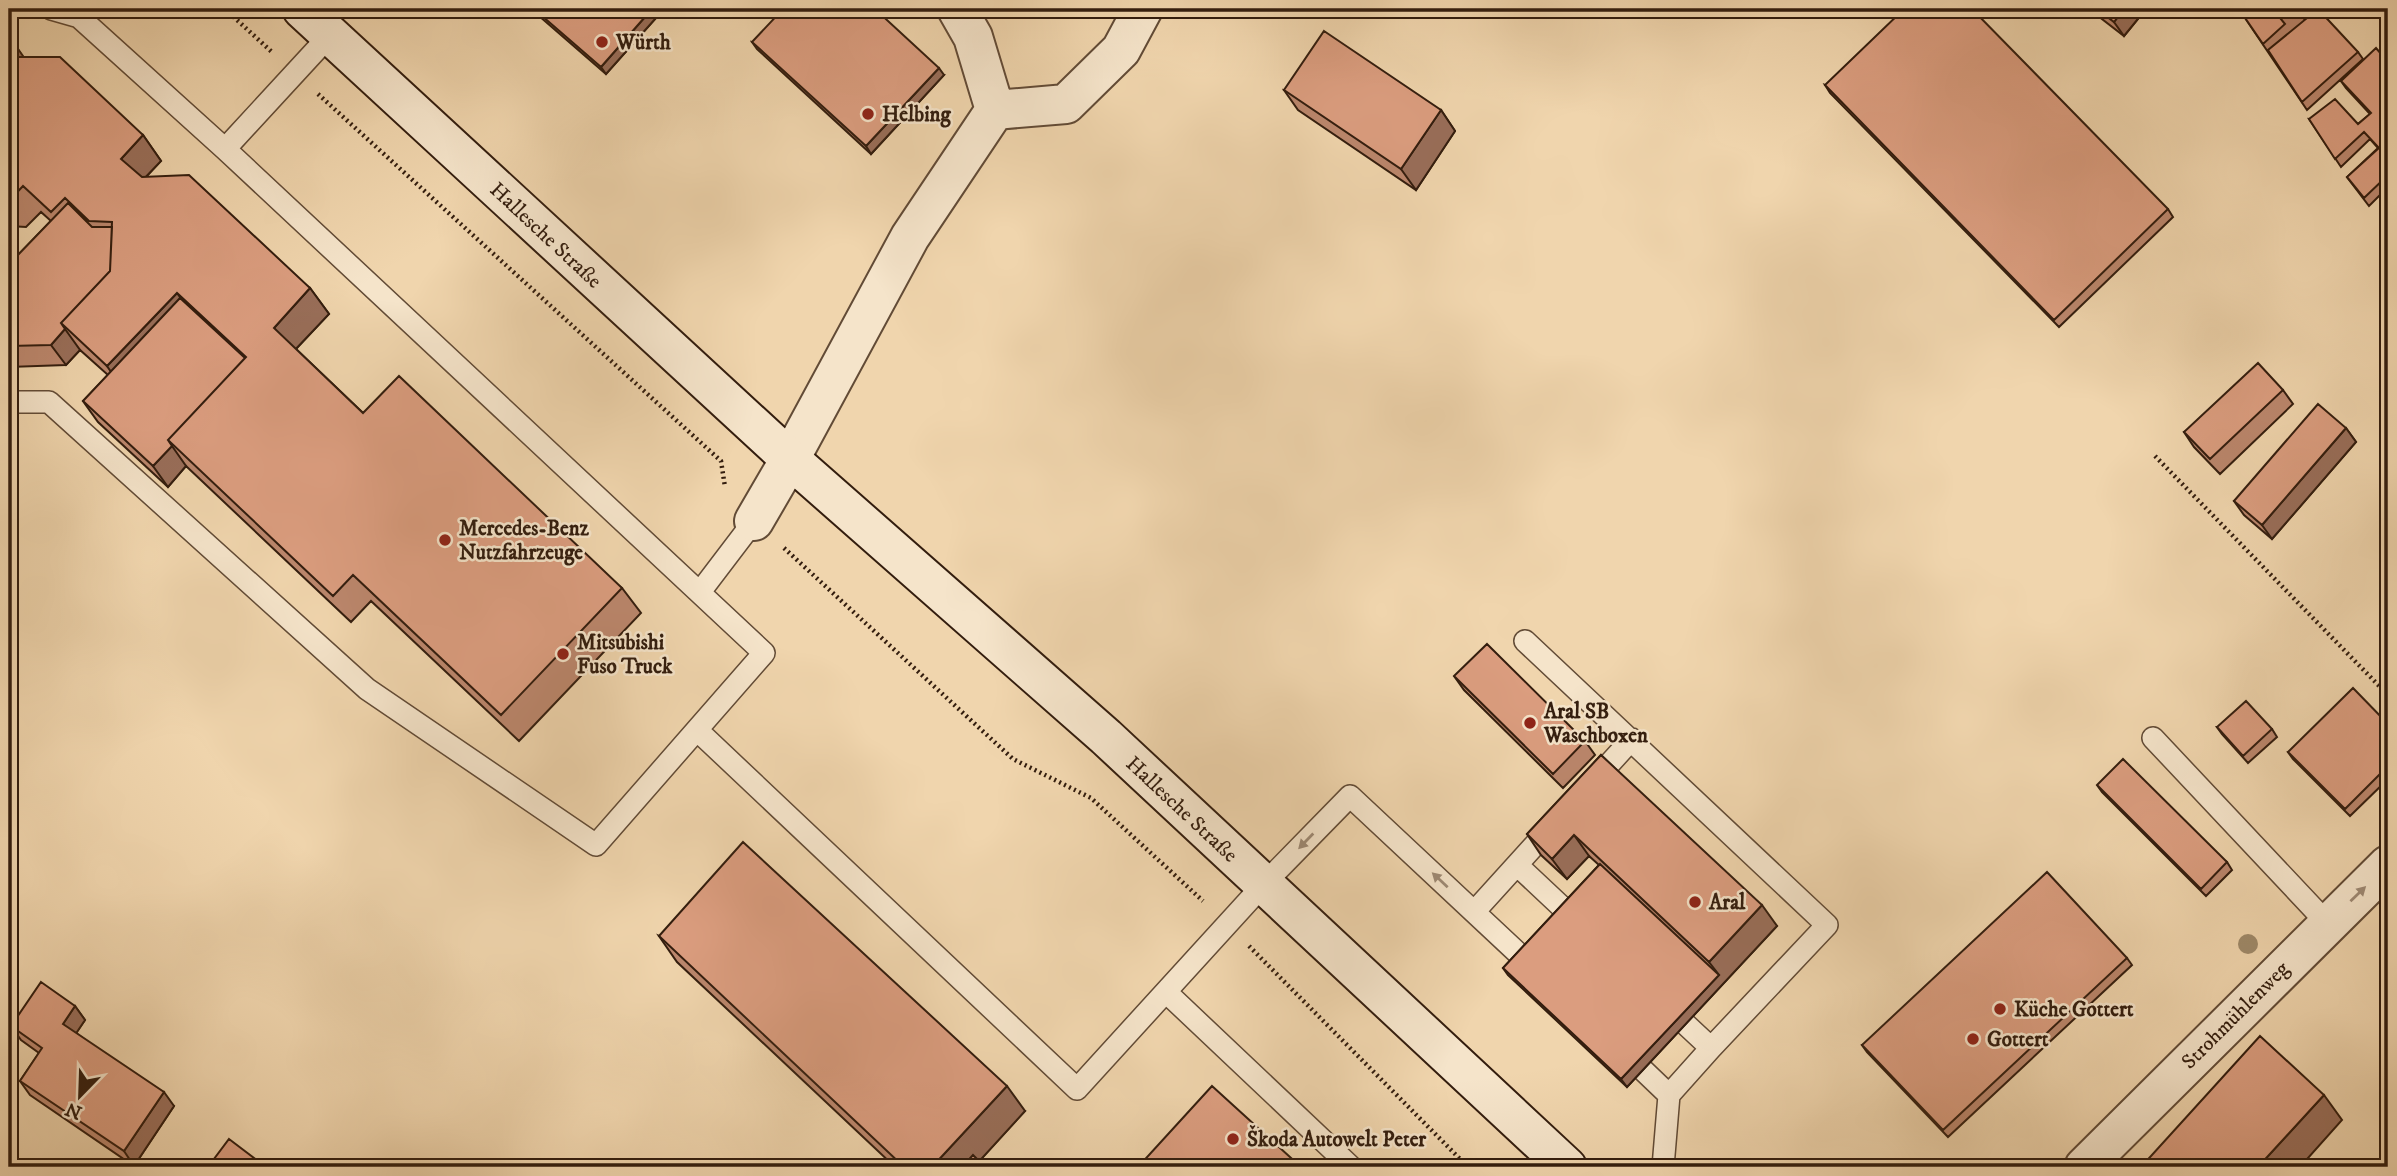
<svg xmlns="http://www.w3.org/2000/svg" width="2397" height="1176" viewBox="0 0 2397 1176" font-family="'IM FELL DW Pica',serif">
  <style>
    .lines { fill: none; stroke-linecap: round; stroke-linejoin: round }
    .lane-casing { stroke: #624b36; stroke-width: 24 }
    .street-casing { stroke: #624b36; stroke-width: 42 }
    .secondary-casing { stroke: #331d0e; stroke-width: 42 }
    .path { stroke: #331d0e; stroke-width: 4.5; stroke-dasharray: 2 3.5; stroke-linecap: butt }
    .lane { stroke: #f5e4ca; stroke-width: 21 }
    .street { stroke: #f5e4ca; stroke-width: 38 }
    .secondary { stroke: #f5e4ca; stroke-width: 38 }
    .tree { fill: #9f8a6a }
    .wall { fill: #bc876d; stroke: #331d0e; stroke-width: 2 }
    .shaded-wall { fill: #996e59; stroke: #331d0e; stroke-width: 2 }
    .building { fill: #db9d7f; stroke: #331d0e; stroke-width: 2 }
    .oneway { fill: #9e8a75 }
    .poi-dot { fill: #8f2418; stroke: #f5e4ca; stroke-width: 2.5 }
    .labels { text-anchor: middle; stroke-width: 5; stroke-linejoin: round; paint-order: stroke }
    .poi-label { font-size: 21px; font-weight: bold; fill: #331d0e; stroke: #f5e4ca; text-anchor: start }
    .street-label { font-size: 21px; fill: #331d0e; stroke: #f5e4ca }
  </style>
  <rect width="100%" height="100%" fill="#f0d5ad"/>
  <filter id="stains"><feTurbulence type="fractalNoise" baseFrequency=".00286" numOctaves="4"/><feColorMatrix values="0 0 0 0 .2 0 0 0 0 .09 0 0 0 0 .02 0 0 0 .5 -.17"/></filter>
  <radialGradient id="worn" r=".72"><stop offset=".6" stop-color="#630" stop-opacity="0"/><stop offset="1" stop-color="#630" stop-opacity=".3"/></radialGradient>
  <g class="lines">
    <g class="lane-casing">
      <path id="lane" d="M225,149l105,-114
        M9,402h40l318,287 229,156 168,-192 -539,-504 -146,-132 -28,-8
        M700,592l54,-71
        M1525,641l302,284 -116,123
        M697,730l380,359 186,-204 87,-89 187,175
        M2153,738l174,185
        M1591,784l41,-45
        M1517,865l65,61
        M1474,912l78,-86
        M1166,992l185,175
        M1666,1006l45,42 -42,47
        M1622,1050l47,45 -6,72"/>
    </g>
    <g class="street-casing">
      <path id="street" d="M995,110l71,-6 55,-54 22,-41
        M754,521l36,-62 120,-222 85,-127 -22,-73 -16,-28
        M2084,1167l304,-302"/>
    </g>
    <g class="secondary-casing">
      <path id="secondary" d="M302,9l488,450 316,278 461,430"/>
    </g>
    <path class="path" d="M225,9l48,44
      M318,94l403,367 4,26
      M2155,456l233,239
      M784,548l229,211 78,39 112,103
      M1249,946l219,221"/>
    <use href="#lane" class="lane"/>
    <use href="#street" class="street"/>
    <use href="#secondary" class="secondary"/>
  </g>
  <circle class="tree" cx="2248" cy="944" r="10"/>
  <path class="wall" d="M531,9h133l-58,65z
    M2089,9h57l-22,27z
    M2239,9h58l8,11 53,32 5,7 -56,51z
    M9,36l14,21 120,78 18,26 -15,16 164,111 19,26 -33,35 67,64 259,175 19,25 -122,128 -148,-140 -20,21 -165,-156 -18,21 -70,-65 -15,-21 25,-26 -28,-25 -14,15 -57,2v-111h8l34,-35 -10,-9 -15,15 -17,-1z
    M752,42l192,33 -73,79 -114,-105z
    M2388,62v125l-19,19 -22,-29 31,-29 -8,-9 -29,28 -32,-48 49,5 12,-10 -24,-26 -5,-7z
    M1825,85l343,124 5,8 -114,110 -229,-234z
    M1284,90l157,20 14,21 -39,59 -118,-80z
    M2283,390l10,14 -73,70 -26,-27 -10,-15z
    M2346,428l10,14 -84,97 -28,-24 -10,-14z
    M1454,676l131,65 10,14 -32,33 -99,-98z
    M2388,724v55l-38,37 -57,-57 -5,-7z
    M2217,727l55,2 5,8 -29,26 -26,-29z
    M1601,755l176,171 -150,161 -119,-112 -5,-7 96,-103 -10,-9 -22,23 -26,-24 -14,-21z
    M2097,785l130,77 5,8 -26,26 -104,-104z
    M659,936l366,175 -46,50 6,6h-90l-218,-205z
    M2127,958l5,7 -184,172 -81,-85 -5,-7z
    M75,1006l10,14 -9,13 98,73 -40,60 -104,-71 -10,-14 19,-28 -18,-13 -10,-14z"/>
  <path class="shaded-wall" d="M652,9h12l-58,65 -5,-7z
    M2124,9h22l-22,27 -10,-14z
    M9,36l14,20v27l-14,-20z
    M939,68l5,7 -73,79 -5,-8z
    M1441,110l14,21 -39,59 -15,-21z
    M143,135l18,26 -22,23 -18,-25z
    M310,288l19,26 -37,39 -18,-25z
    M177,293l18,25 -70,74 -18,-26z
    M65,329l15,21 -14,15 -15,-20z
    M2346,428l10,14 -84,97 -10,-14z
    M172,446l14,20 -18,21 -15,-21z
    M1574,835l15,21 -22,23 -15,-20z
    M1762,905l15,21 -150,161 -6,-8 98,-104 -10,-13z
    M75,1006l10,14 -12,18 -10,-14z
    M1007,1086l18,25 -51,56h-42z
    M164,1092l10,14 -40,60 -10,-15z
    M2324,1095l18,25 -42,47h-42z"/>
  <path class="building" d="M534,9h118l-51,58z
    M783,9h92l64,59 -73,78 -114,-104z
    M1904,9h68l196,200 -114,111 -229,-235z
    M2097,9h27l-10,13z
    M2239,9h53l-12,9 5,6 -22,20z
    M2318,9l40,43 -56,50 -34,-52z
    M1324,31l117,79 -40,59 -117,-79z
    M2376,48l12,14v113l-24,23 -17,-21 32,-29 -15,-16 -29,27 -26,-40 26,-20 23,25 13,-11 -30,-32z
    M9,57h51l83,78 -22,24 21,18 47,-2 121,113 -36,40 89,85 36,-37 223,212 -121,127 -148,-140 -20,21 -165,-156 78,-83 -69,-64 -70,73 -46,-43 49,-52 2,-49 -23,-1 -24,-23 -14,14 -28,-26 -14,15z
    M68,203l24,24h20l-2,44 -49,52 4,6 -14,16 -42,1v-90h8z
    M180,298l65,60 -77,82 4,6 -19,20 -70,-65z
    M2258,363l25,27 -73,69 -26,-27z
    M2318,404l28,24 -84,97 -28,-24z
    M1487,644l98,97 -32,33 -99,-98z
    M2353,688l35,36v42l-43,43 -57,-57z
    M2246,701l26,28 -29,27 -26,-29z
    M1601,755l161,150 -53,57 -135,-127 -22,24 -25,-25z
    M2123,759l104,103 -26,27 -104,-104z
    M743,842l264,244 -75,81h-28l-245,-231z
    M1600,864l119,111 -98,104 -118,-111z
    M2047,872l80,86 -184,172 -81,-85z
    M41,982l34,24 -12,18 101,68 -40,59 -104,-70 22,-33 -31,-22z
    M2260,1036l64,59 -66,72h-117z
    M1212,1086l89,81h-163z
    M229,1139l37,28h-58z
    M973,1155l12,12h-23z"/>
  <defs><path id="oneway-solid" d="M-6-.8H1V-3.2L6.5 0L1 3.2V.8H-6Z" transform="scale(1.75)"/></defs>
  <g class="oneway">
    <use href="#oneway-solid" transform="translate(1306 841) rotate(134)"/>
    <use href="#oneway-solid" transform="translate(1440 880) rotate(-137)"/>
    <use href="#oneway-solid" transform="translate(2358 894) rotate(-44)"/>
  </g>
  <g class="poi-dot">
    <circle cx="602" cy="42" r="7"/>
    <circle cx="868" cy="114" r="7"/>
    <circle cx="445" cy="540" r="7"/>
    <circle cx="563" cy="654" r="7"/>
    <circle cx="1530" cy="723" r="7"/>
    <circle cx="1695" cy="902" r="7"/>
    <circle cx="2000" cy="1009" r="7"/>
    <circle cx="1973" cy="1039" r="7"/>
    <circle cx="1233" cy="1139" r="7"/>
  </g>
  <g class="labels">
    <g class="poi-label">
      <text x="616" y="49">Würth</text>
      <text x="882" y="121">Helbing</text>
      <text x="459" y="535">Mercedes-Benz<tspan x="459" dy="24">Nutzfahrzeuge</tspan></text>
      <text x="577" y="649">Mitsubishi<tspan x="577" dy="24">Fuso Truck</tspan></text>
      <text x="1544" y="718">Aral SB<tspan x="1544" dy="24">Waschboxen</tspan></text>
      <text x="1709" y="909">Aral</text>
      <text x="2014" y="1016">Küche Gottert</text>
      <text x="1987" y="1046">Gottert</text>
      <text x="1247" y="1146">Škoda Autowelt Peter</text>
    </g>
    <g class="street-label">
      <text transform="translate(546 235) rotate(43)" y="7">Hallesche Straße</text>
      <text transform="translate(1182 809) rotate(43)" y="7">Hallesche Straße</text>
      <text transform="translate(2235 1015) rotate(-45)" y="7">Strohmühlenweg</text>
    </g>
  </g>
  <rect width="2397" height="1176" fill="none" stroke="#f0d5ad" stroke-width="35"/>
  <rect x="10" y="10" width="2376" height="1155" fill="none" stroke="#331d0e" stroke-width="3.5"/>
  <rect x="18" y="18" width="2362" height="1141" fill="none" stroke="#331d0e" stroke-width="2"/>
  <g transform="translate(80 1096) rotate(203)" stroke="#f5e4ca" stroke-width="5" paint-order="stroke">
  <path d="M0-5L12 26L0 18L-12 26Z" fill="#331d0e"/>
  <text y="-10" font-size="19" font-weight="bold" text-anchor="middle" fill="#331d0e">N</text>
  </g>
  <rect width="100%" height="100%" filter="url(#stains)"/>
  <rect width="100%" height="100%" fill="url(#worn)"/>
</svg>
